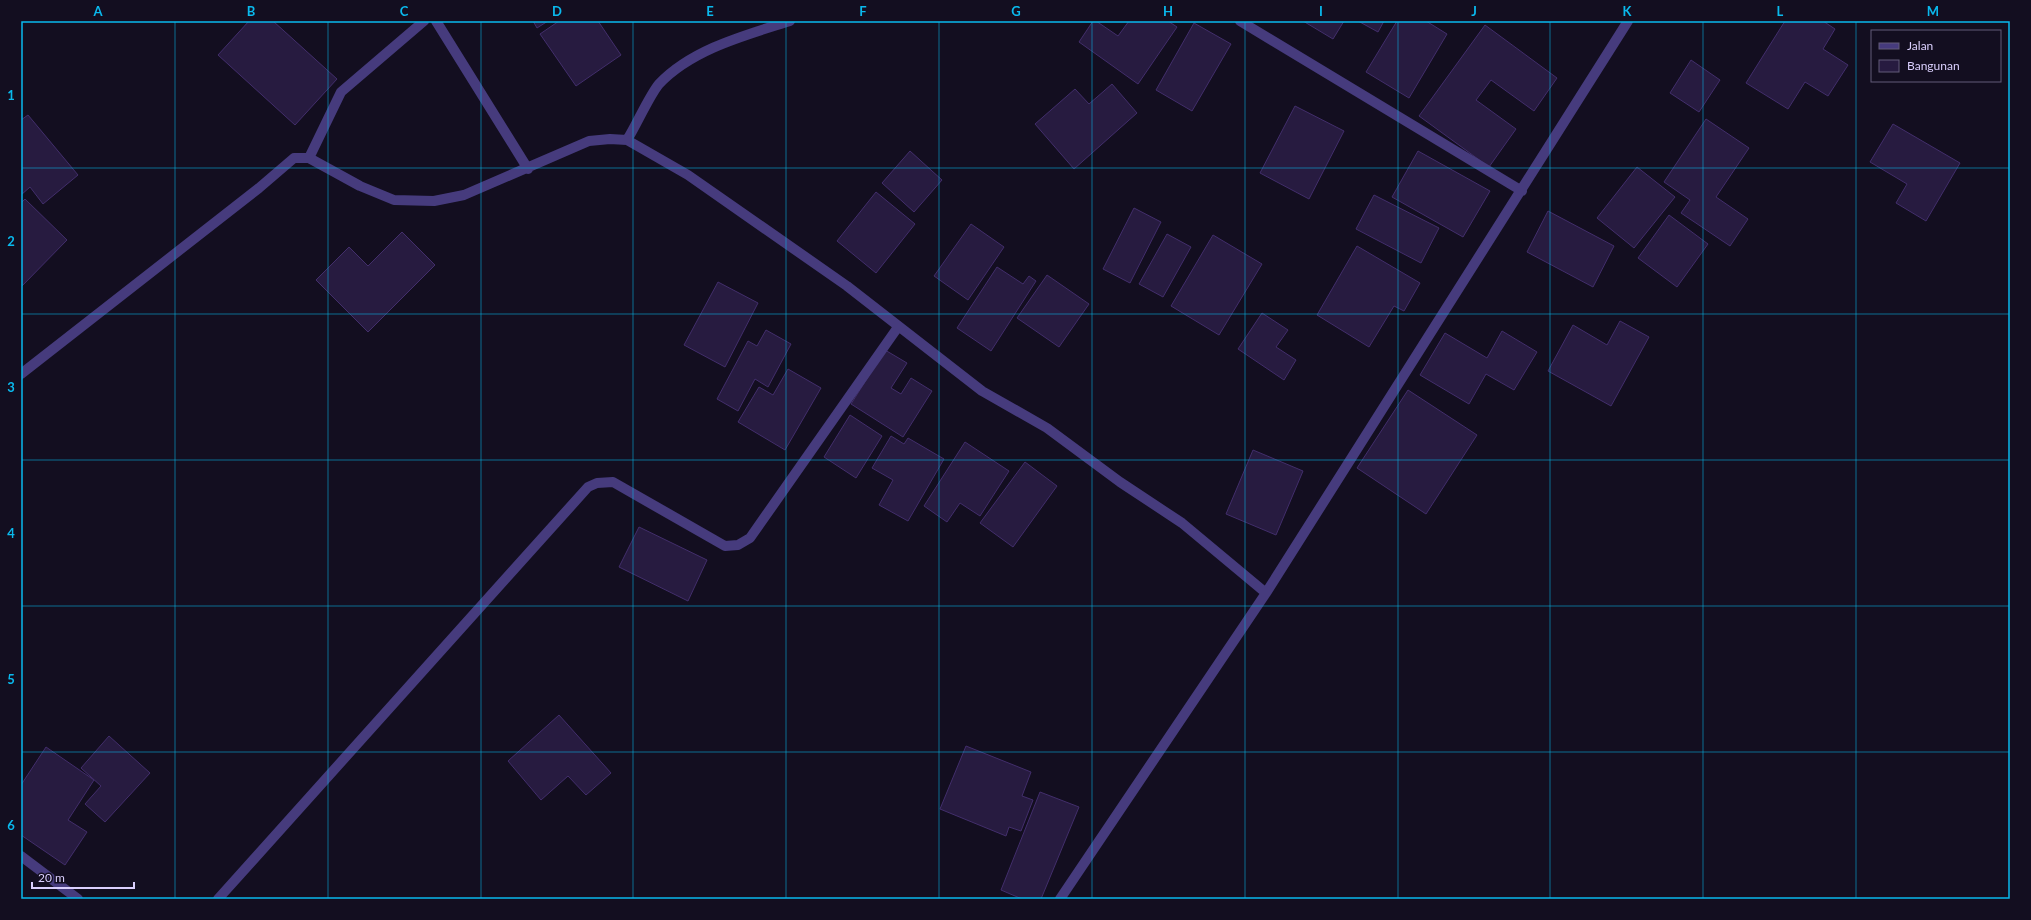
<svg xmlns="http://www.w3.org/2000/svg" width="2031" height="920" viewBox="0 0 2031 920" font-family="Lato,sans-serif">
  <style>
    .building { fill: #271b40; stroke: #422e6b }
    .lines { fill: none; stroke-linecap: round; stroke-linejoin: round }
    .minor { stroke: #463b7d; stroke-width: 10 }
    .grid { fill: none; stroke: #0ab9ed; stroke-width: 1; stroke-opacity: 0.55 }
    .neatline { fill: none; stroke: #0ab9ed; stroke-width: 1.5 }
    .grid-label { font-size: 13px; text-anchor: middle; font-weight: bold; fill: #0ab9ed }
  </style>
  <rect width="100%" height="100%" fill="#130e20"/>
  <path class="building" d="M249,21h24l64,58 -42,46 -77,-70z
    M533,21h15l-11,7z
    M559,21h39l23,34 -45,31 -36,-52z
    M1093,21h3l22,15 11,-15h39l9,6 -39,57 -59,-42z
    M1303,21h41l-11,18z
    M1358,21h26l-6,11z
    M1397,21h29l21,13 -38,64 -43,-26z
    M1785,21h38l12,8 -12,20 25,16 -20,31 -23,-14 -17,27 -42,-26z
    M1194,23l37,21 -39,67 -36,-21z
    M1485,25l72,53 -23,33 -43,-31 -15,20 40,29 -27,38 -70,-51z
    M1691,60l29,20 -21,32 -29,-19z
    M1112,84l25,29 -63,56 -39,-45 40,-35 14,15z
    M1295,106l49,25 -35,68 -49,-26z
    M28,115l50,60 -35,29 -13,-17 -9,8v-75z
    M1706,119l43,29 -33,49 32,22 -18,27 -49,-33 9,-13 -26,-18z
    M1893,124l67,39 -34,58 -30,-18 11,-19 -37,-22z
    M910,151l32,29 -28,32 -32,-29z
    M1418,151l72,40 -27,46 -71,-40z
    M1637,167l38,30 -41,51 -37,-30z
    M876,192l39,32 -39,49 -39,-32z
    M1374,195l65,33 -18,35 -65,-34z
    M25,199l42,41 -46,47v-84z
    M1134,208l27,14 -31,61 -27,-14z
    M1548,211l66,35 -21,41 -66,-35z
    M1669,215l39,29 -31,43 -39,-29z
    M971,224l33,23 -36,53 -34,-24z
    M402,232l33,33 -67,67 -52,-52 33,-33 19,19z
    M1167,234l24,13 -28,50 -24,-13z
    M1213,235l49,29 -43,71 -48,-29z
    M1357,246l63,37 -16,28 -10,-5 -25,41 -52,-32z
    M997,267l26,17 6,-8 7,5 -45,70 -34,-23z
    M1047,275l42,29 -30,43 -42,-29z
    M718,282l40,21 -33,64 -41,-22z
    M1262,313l26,17 -12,17 20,13 -12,20 -46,-31z
    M1620,321l29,16 -38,69 -63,-35 25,-46 34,20z
    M766,330l25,14 -23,43 -13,-8 -17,32 -21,-12 31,-58 9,5z
    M1502,331l35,21 -23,38 -28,-16 -17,30 -49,-29 25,-42 42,25z
    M885,350l22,13 -16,25 10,6 10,-16 21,13 -29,46 -52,-33z
    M788,369l33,19 -36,62 -47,-28 21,-35 14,8z
    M1408,390l69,45 -51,79 -69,-46z
    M850,415l32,21 -26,42 -32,-21z
    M891,436l13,8 4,-6 36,21 -36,62 -29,-16 14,-25 -21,-12z
    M965,442l44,29 -29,45 -20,-13 -13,19 -23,-16z
    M1253,450l50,21 -27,64 -50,-21z
    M1025,462l32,24 -44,61 -33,-24z
    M639,527l68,33 -19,41 -69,-34z
    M559,715l52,58 -25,22 -18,-19 -27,24 -33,-39z
    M109,736l41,37 -45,49 -20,-18 16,-18 -20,-18z
    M966,746l65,26 -9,24 11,4 -12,31 -12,-4 -3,9 -66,-27z
    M46,747l48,33 -26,40 19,12 -22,33 -44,-30v-50z
    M1040,792l39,15 -38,92h-19l-21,-9z"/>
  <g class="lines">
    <path class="minor" d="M436,21l92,148
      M1240,21l282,170
      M627,140c9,-14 22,-44 32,-56 33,-35 87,-49 131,-63
      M309,158l32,-66 83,-71
      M21,374l238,-186 35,-30h15l51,28 34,14 40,1 30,-6 125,-54 21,-2 17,1 61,35 159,111 135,105 65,37 73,54 62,41 84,70
      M21,856l57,43
      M218,899l370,-412 9,-4 16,-1 112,64 13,-1 12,-7 148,-211
      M1060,899l206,-306 362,-572"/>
  </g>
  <path class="grid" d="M175,21v878M328,21v878M481,21v878M633,21v878M786,21v878M939,21v878M1092,21v878M1245,21v878M1398,21v878M1550,21v878M1703,21v878M1856,21v878M21,168h1989M21,314h1989M21,460h1989M21,606h1989M21,752h1989"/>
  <rect width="2031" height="920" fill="none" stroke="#130e20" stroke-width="44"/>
  <rect x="1871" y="30" width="130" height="52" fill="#130e20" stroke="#635b78"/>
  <rect x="1879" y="43" width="20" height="6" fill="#463b7d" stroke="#635b78"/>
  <text x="1907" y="50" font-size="12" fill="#dacffd">Jalan</text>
  <rect x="1879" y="60" width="20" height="12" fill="#271b40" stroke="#635b78"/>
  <text x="1907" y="70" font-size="12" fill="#dacffd">Bangunan</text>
  <path d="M32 882v6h102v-6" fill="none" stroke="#dacffd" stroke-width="2"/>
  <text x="38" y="882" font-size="12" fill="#dacffd" stroke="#130e20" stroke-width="3" paint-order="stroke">20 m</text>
  <rect x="22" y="22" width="1987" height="876" class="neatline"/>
  <g class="grid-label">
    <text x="98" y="16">A</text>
    <text x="251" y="16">B</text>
    <text x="404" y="16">C</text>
    <text x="557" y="16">D</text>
    <text x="710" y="16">E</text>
    <text x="863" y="16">F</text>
    <text x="1016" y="16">G</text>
    <text x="1168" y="16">H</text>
    <text x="1321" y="16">I</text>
    <text x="1474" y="16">J</text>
    <text x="1627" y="16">K</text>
    <text x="1780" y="16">L</text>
    <text x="1933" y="16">M</text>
    <text x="11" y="100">1</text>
    <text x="11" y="246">2</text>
    <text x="11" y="392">3</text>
    <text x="11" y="538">4</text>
    <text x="11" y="684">5</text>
    <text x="11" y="830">6</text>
  </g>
</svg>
